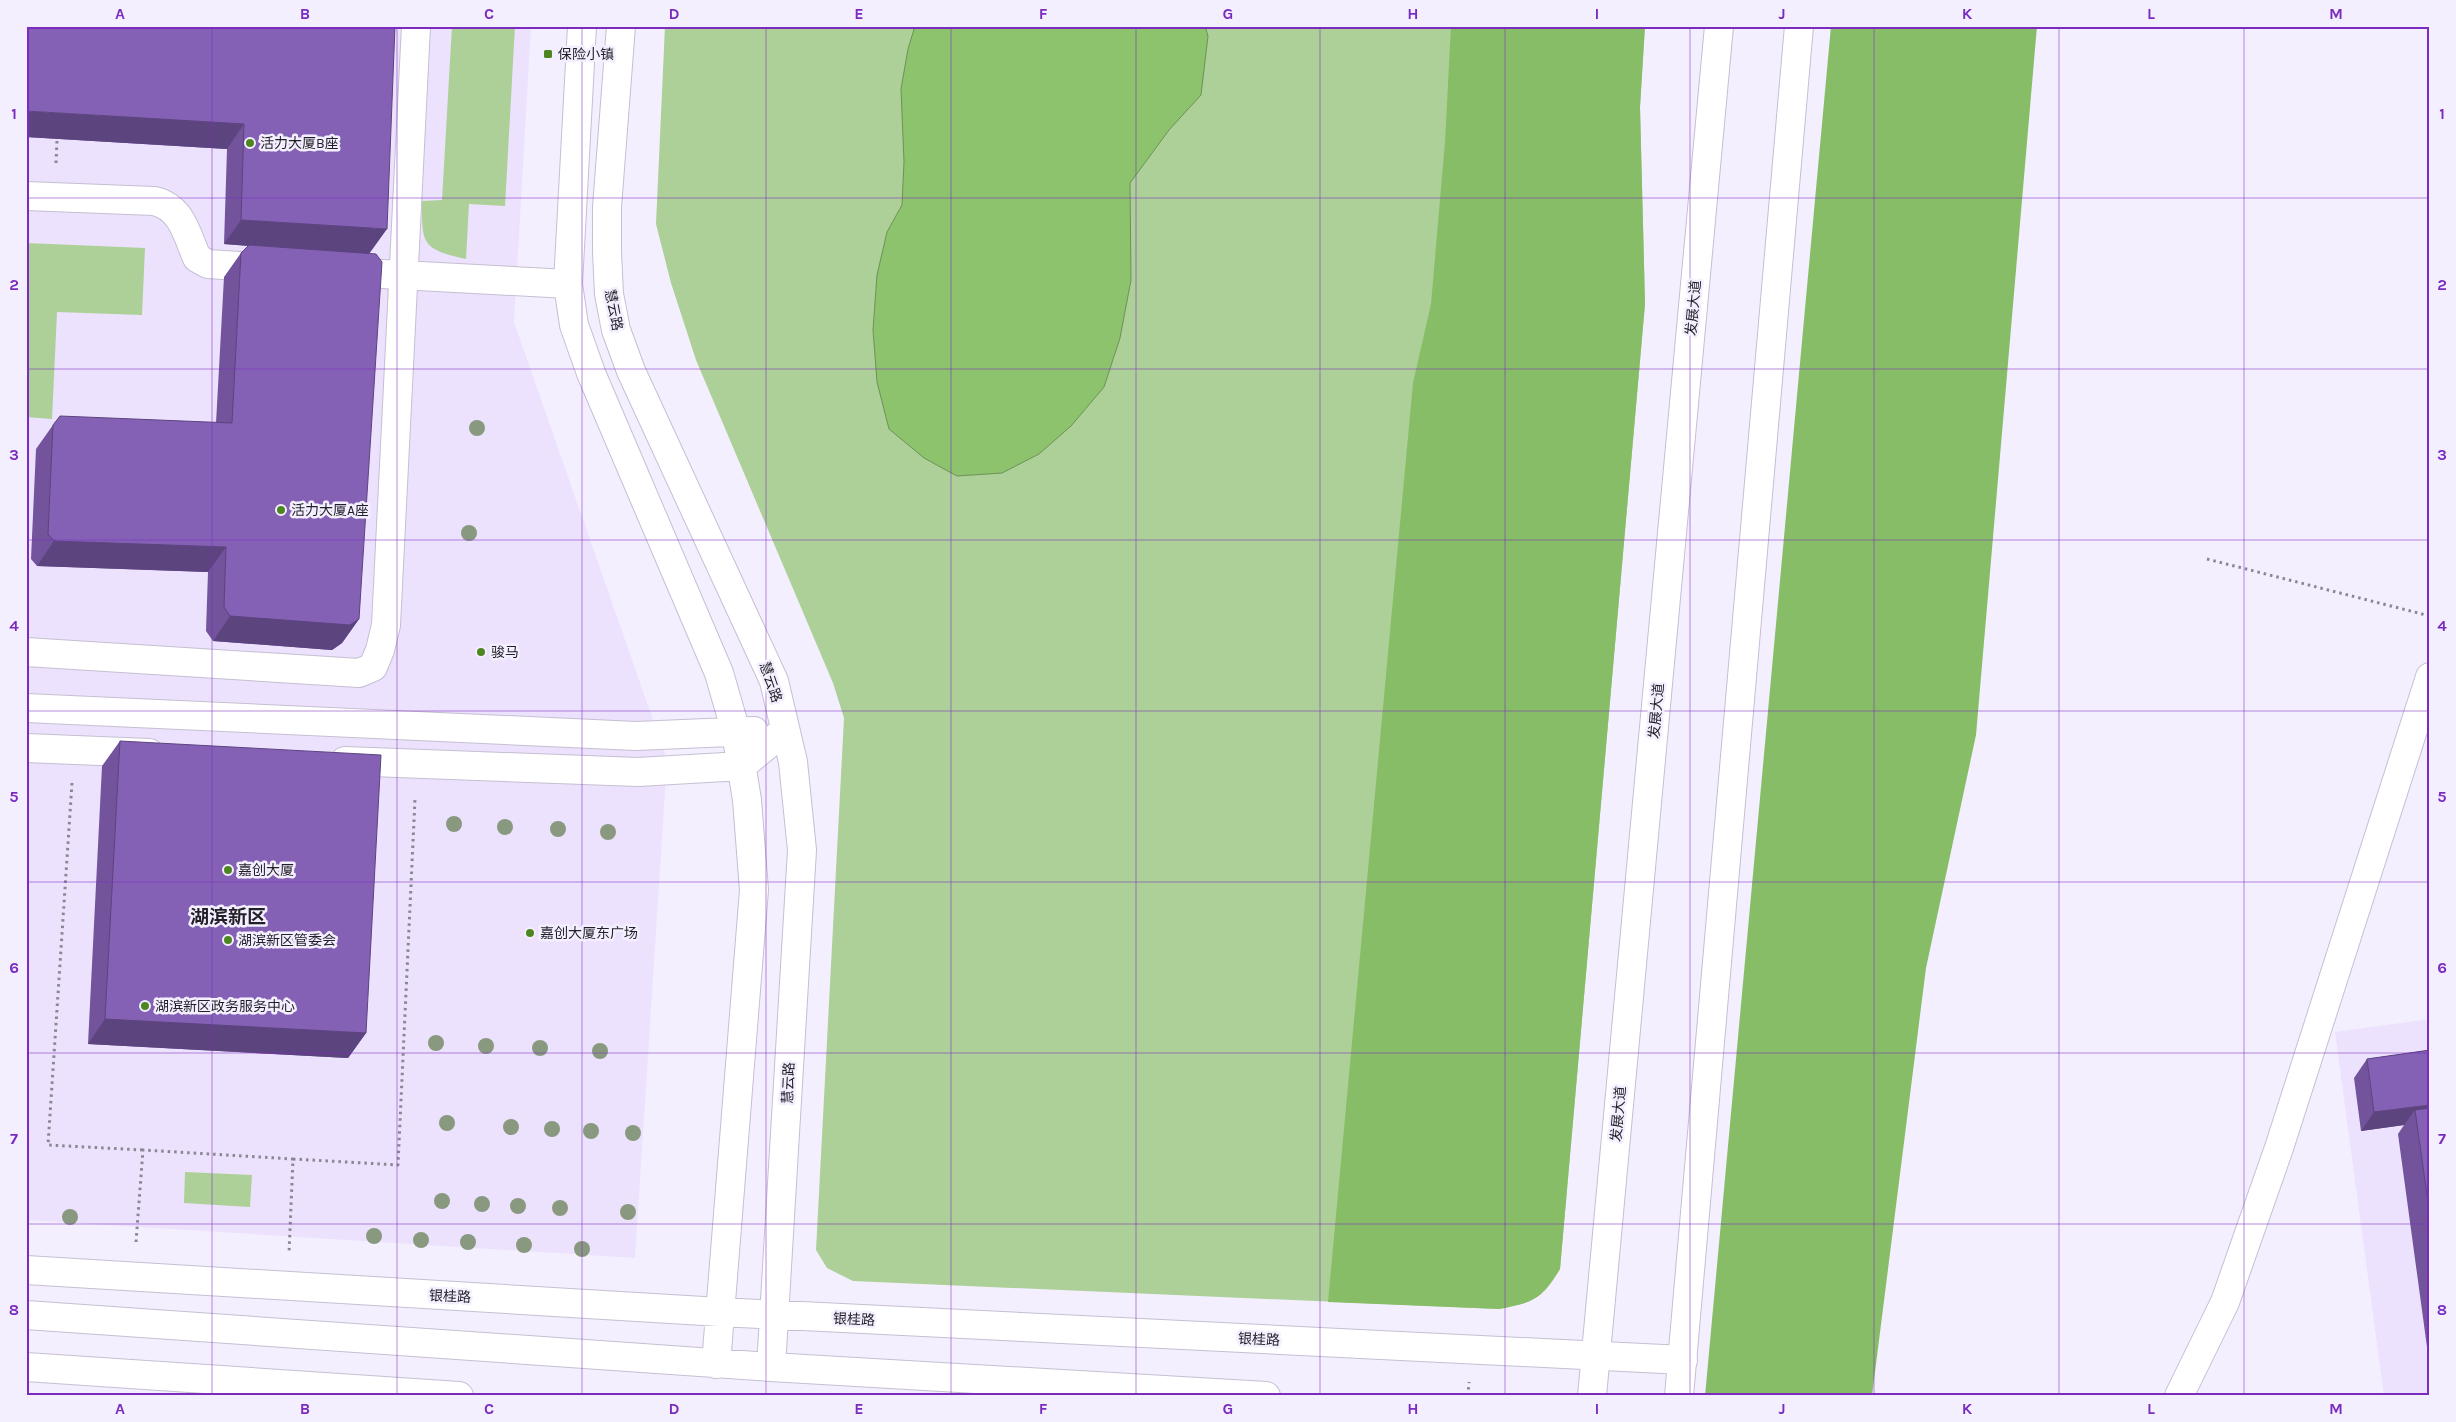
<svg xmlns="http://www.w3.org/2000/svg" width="2456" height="1422" viewBox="0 0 2456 1422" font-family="Karla,'Noto Sans SC',sans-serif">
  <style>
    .built { fill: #ece2fd }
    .green { fill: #acd097 }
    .forest { fill: #88bd67 }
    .water { fill: #8dc36d; stroke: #6d9258 }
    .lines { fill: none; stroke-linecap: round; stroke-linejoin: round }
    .minor-casing { stroke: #c6bfd2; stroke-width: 30 }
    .major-casing { stroke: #c6bfd2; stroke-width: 30 }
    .path { stroke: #8b8792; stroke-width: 3; stroke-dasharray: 2.5 4; stroke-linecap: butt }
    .minor { stroke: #fff; stroke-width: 28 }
    .major { stroke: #fff; stroke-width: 28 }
    .tree { fill: #88997f }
    .wall { fill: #72539c }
    .shaded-wall { fill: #5c447f }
    .building { fill: #8461b5; stroke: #5c447f }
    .grid { fill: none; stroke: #7b2cbf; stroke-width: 1; stroke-opacity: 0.55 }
    .poi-dot { fill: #4d8621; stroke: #f4efff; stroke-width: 2 }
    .labels { text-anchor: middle; stroke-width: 5; stroke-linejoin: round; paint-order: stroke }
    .poi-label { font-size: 14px; fill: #221f26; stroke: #f4efff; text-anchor: start }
    .street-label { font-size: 14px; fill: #221f26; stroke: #f4efff }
    .district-label { font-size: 19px; font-weight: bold; fill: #221f26; stroke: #f4efff }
    .neatline { fill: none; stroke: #7b2cbf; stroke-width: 2 }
    .grid-label { font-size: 16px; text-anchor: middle; font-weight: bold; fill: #7b2cbf }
  </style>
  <rect width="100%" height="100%" fill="#f4efff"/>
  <path class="built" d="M26,26h505l-17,296 153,438 -32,498 -609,-38z
    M2430,1019v377h-46l-49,-364z"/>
  <path class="green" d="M452,26h63l-10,180 -36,-2 -3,55c-45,-10 -44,-15 -44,-58l20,-1z
    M665,26h980l-5,81 5,197 -85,965c-19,31 -26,33 -61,40l-646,-28 -26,-13 -11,-18 28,-532 -11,-35 -137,-323 -25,-77 -15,-59z
    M26,243l119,5 -3,67 -85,-3 -5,107 -26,-2z
    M185,1172l67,3 -2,32 -66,-4z"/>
  <path class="forest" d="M1451,26h194l-5,81 5,197 -85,965c-19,31 -26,33 -61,40l-171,-7 85,-919 18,-79 14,-162z
    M1831,26h206l-61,709 -50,233 -54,428h-167z"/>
  <path class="water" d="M915,26h290l3,10 -7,59 -32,35 -39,53 1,97 -11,58 -16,49 -33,39 -32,28 -37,19 -45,3 -33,-18 -35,-29 -12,-47 -4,-52 4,-55 10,-43 15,-27 2,-43 -3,-73 7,-40z"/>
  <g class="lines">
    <g class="minor-casing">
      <path id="minor" d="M582,26l-14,258 6,41 17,48 128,300 17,59 11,68 7,90 -38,474
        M621,26l-14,181v45l2,42 7,36 15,41 143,310 19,81 9,88 -31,517
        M26,196l128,5c28,6 33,34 43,57l11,6 62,4
        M345,272l223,12
        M26,652l333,21 14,-6 7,-17 6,-25 30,-599
        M26,708l610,28 118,-5
        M26,748l123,5
        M345,761l293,11 104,-6 43,-36
        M26,1270l694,42 963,48
        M26,1315l745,52 495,29
        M26,1367l433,29
        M2179,1396l46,-94 54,-154 151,-471"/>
    </g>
    <g class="major-casing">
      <path id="major" d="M1592,1396l127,-1370
        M1679,1396l120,-1370"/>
    </g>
    <path class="path" d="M56,163l1,-22
      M2207,559l223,57
      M72,783l-24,362 95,5
      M293,1159l105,6 17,-366
      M136,1242l7,-92 150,9 -4,94
      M1468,1396l1,-14"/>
    <use href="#minor" class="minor"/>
    <use href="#major" class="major"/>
  </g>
  <g class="tree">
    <circle cx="477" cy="428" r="8"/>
    <circle cx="469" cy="533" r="8"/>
    <circle cx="454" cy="824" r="8"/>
    <circle cx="505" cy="827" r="8"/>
    <circle cx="558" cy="829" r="8"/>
    <circle cx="608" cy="832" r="8"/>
    <circle cx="436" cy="1043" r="8"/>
    <circle cx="486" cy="1046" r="8"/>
    <circle cx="540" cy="1048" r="8"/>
    <circle cx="600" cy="1051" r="8"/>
    <circle cx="447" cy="1123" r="8"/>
    <circle cx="511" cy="1127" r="8"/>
    <circle cx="552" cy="1129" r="8"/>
    <circle cx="591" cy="1131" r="8"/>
    <circle cx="633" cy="1133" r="8"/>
    <circle cx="442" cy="1201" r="8"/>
    <circle cx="482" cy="1204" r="8"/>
    <circle cx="518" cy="1206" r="8"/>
    <circle cx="560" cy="1208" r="8"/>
    <circle cx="628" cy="1212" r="8"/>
    <circle cx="70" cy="1217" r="8"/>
    <circle cx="374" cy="1236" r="8"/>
    <circle cx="421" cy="1240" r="8"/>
    <circle cx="468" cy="1242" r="8"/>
    <circle cx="524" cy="1245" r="8"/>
    <circle cx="582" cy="1249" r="8"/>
  </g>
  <path class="wall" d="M395,26l-26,227 -10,366 -17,24 -10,7 -119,-9 -7,-10 2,-59 -171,-6 -6,-7 5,-110 17,-24 163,-2 8,-146 17,-24 7,-7 -24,-2 3,-95 -201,-12z
    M120,741l246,292 -18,25 -260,-14 14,-278z
    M2430,1050v319l-32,-235 6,-9 -43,6 -7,-53 13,-19z"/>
  <path class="shaded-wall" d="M26,111l218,13 -17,25 -201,-12z
    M241,220l146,9 -18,25 -145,-10z
    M54,541l172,6 -18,25 -171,-6z
    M230,616l129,3 -17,24 -10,7 -119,-9z
    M105,1019l261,14 -18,25 -260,-14z
    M2430,1105v17l-15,-12 -11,15 -43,6 13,-19z"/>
  <path class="building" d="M26,26h369l-8,203 -146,-9 3,-96 -218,-13z
    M249,245l127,9 6,8 -23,357 -9,6 -120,-9 -6,-9 2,-60 -172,-6 -6,-7 5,-109 7,-9 172,7 9,-170z
    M120,741l261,14 -15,278 -261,-14z
    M2430,1050v55l-56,7 -7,-53z
    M2430,1108v108l-15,-106z"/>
  <path class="grid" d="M212,26v1370M397,26v1370M582,26v1370M766,26v1370M951,26v1370M1136,26v1370M1320,26v1370M1505,26v1370M1690,26v1370M1874,26v1370M2059,26v1370M2244,26v1370M26,198h2404M26,369h2404M26,540h2404M26,711h2404M26,882h2404M26,1053h2404M26,1224h2404"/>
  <g class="poi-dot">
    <rect x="543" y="49" width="10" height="10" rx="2.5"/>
    <circle cx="250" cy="143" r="5"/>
    <circle cx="281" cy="510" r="5"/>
    <circle cx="481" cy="652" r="5"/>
    <circle cx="228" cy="870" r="5"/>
    <circle cx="530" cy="933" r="5"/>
    <circle cx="228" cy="940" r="5"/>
    <circle cx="145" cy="1006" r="5"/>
  </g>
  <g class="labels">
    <g class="poi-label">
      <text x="558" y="59">保险小镇</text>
      <text x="260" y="148">活力大厦B座</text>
      <text x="291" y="515">活力大厦A座</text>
      <text x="491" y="657">骏马</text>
      <text x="238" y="875">嘉创大厦</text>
      <text x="540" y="938">嘉创大厦东广场</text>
      <text x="238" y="945">湖滨新区管委会</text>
      <text x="155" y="1011">湖滨新区政务服务中心</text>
    </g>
    <g class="street-label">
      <text transform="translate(1693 308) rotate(-85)" y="5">发展大道</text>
      <text transform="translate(614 310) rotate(79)" y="5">慧云路</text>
      <text transform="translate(771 682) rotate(71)" y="5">慧云路</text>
      <text transform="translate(1656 711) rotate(-85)" y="5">发展大道</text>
      <text transform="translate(788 1083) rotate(-87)" y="5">慧云路</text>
      <text transform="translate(1618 1114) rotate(-85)" y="5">发展大道</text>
      <text transform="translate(450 1296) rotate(3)" y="5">银桂路</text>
      <text transform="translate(854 1319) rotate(3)" y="5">银桂路</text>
      <text transform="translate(1259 1339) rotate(3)" y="5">银桂路</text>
    </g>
    <g class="district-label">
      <text x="228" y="923">湖滨新区</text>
    </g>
  </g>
  <rect width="2456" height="1422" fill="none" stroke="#f4efff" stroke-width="55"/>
  <rect x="28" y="28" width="2400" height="1366" class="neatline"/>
  <g class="grid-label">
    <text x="120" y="19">A</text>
    <text x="305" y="19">B</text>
    <text x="489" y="19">C</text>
    <text x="674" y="19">D</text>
    <text x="859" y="19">E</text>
    <text x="1043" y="19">F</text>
    <text x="1228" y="19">G</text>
    <text x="1413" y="19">H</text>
    <text x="1597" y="19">I</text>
    <text x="1782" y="19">J</text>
    <text x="1967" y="19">K</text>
    <text x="2151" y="19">L</text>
    <text x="2336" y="19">M</text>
    <text x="14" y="119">1</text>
    <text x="2442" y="119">1</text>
    <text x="14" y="290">2</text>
    <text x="2442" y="290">2</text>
    <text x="14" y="460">3</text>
    <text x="2442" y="460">3</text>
    <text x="14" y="631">4</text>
    <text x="2442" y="631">4</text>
    <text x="14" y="802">5</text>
    <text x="2442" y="802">5</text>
    <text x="14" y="973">6</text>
    <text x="2442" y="973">6</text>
    <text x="14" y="1144">7</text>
    <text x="2442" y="1144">7</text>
    <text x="14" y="1315">8</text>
    <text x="2442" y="1315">8</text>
    <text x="120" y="1414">A</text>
    <text x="305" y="1414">B</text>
    <text x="489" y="1414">C</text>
    <text x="674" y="1414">D</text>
    <text x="859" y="1414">E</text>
    <text x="1043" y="1414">F</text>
    <text x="1228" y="1414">G</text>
    <text x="1413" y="1414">H</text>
    <text x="1597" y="1414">I</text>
    <text x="1782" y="1414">J</text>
    <text x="1967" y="1414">K</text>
    <text x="2151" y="1414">L</text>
    <text x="2336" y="1414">M</text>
  </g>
</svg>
